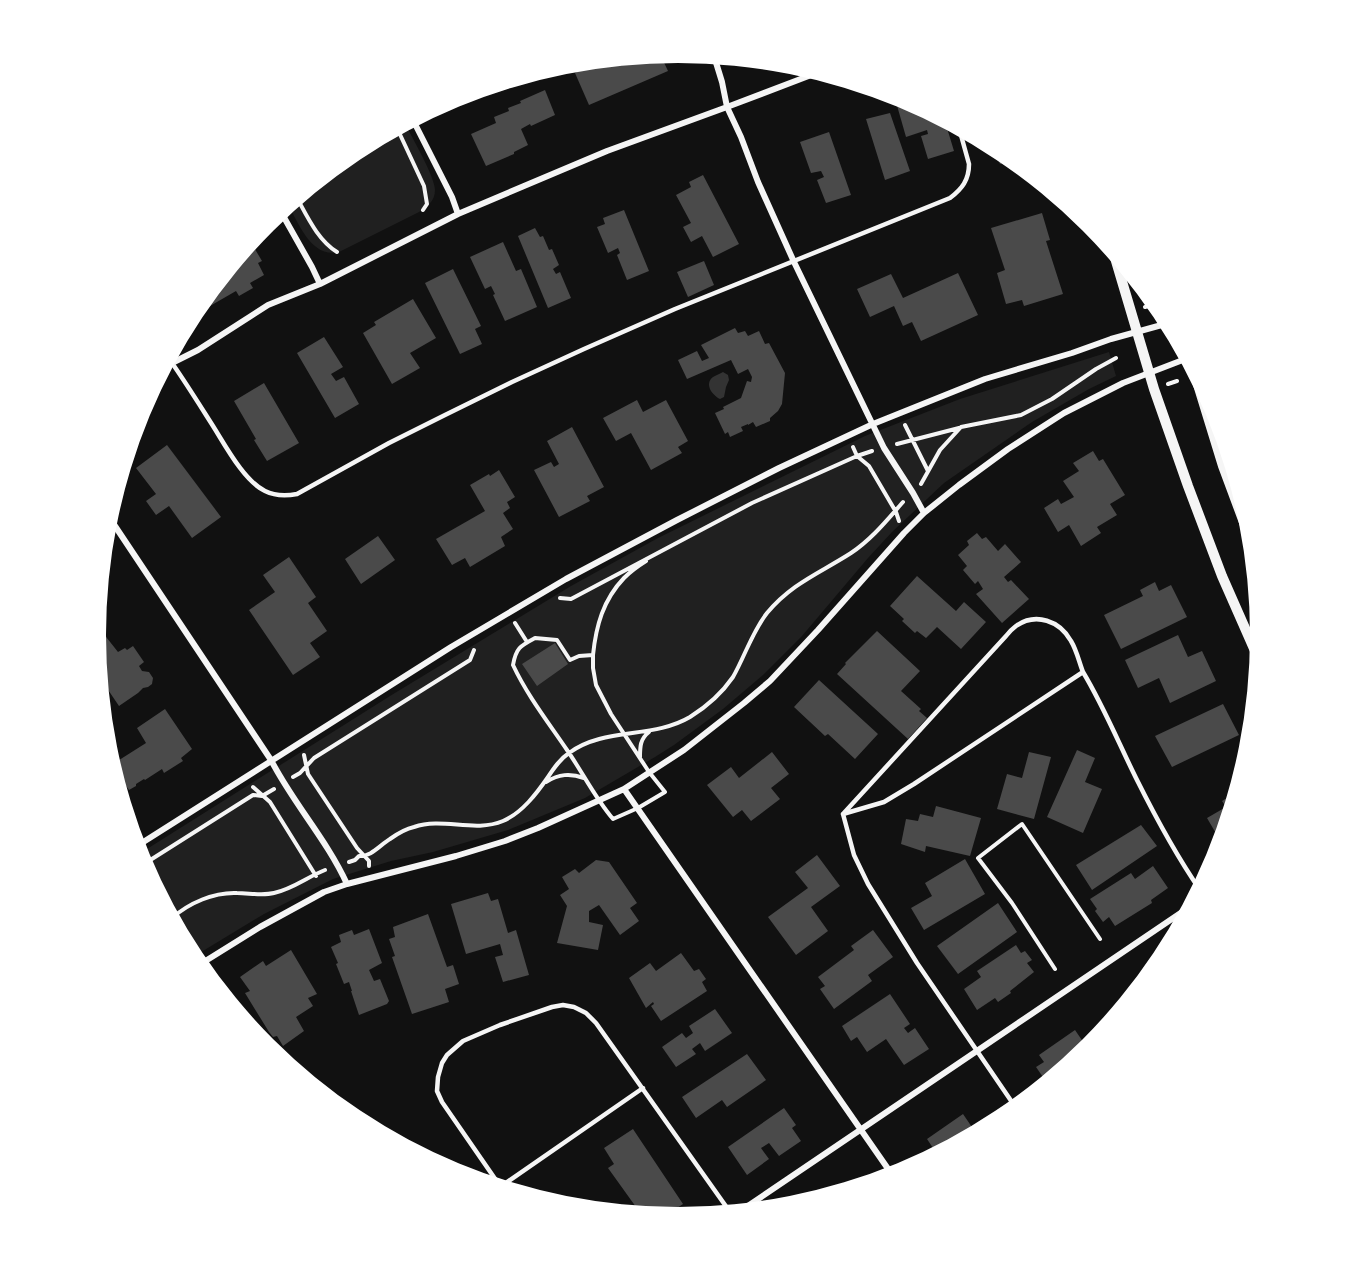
<svg xmlns="http://www.w3.org/2000/svg" width="1357" height="1270" viewBox="0 0 1357 1270" font-family="'Sofia Sans Condensed',sans-serif">
  <style>
    .green { fill: #202020 }
    .water { fill: #333 }
    .building { fill: #4a4a4a }
    .lines { fill: none; stroke-linecap: round; stroke-linejoin: round }
    .path { stroke: #f5f5f5; stroke-width: 4 }
    .service { stroke: #f5f5f5; stroke-width: 4.5 }
    .minor { stroke: #f5f5f5; stroke-width: 6 }
    .tertiary { stroke: #f5f5f5; stroke-width: 10 }
  </style>
  <rect width="100%" height="100%" fill="#111"/>
  <path class="green" d="M405,124c7,13 30,53 30,66 0,11 -8,17 -16,22l-80,40c-28,6 -39,-27 -51,-47l67,-55z
    M1109,352l7,24 -27,13 -57,33 -88,61 -52,49 -24,26 -66,78 -39,39 -40,34 -49,36 -19,12 -70,41 -77,32 -75,22 -42,9 -58,18 -69,35 -71,43 -54,-103 251,-158 181,-110 87,-48 207,-102 95,-37z"/>
  <path class="water" d="M723,372l5,3 1,5 -3,7 -2,10 -4,2c-8,-4 -16,-15 -7,-22 3,-2 7,-3 10,-5z"/>
  <path class="building" d="M660,54l8,17 -79,34 -14,-32 17,-8 -2,-3 3,-1 23,-2 1,1 4,-2z
    M545,90l10,25 -24,11 -1,-2 -9,5 7,16 -14,7v2l-28,12 -15,-32 25,-11 -2,-6 15,-6 -1,-3 13,-5 -1,-2z
    M894,95l8,2 40,22 3,9h2l7,23 -26,8 -7,-23 7,-2 -1,-4 -21,7z
    M890,113l20,58 -25,9 -19,-61z
    M829,132l22,63 -25,8 -9,-23 7,-3 -3,-6 -10,2 -11,-31z
    M994,147l8,4 11,9 -13,4z
    M703,175l36,69 -26,13 -11,-21 -11,6 -8,-15 8,-4 -15,-28 15,-8 -2,-5z
    M624,210l25,61 -22,9 -10,-25 3,-2 -2,-5 -10,5 -11,-26 8,-3 -2,-6z
    M1042,213l8,27 -4,1 17,53 -39,12 -2,-6 -16,4 -9,-31 8,-3 -14,-42z
    M535,228l5,9 3,-1 6,14 3,-1 7,16 -6,4 3,5 4,-2 11,26 -23,10 -30,-72z
    M503,242l13,29 5,-2 16,38 -32,14 -12,-26 2,-1 -4,-8 -6,3 -15,-32z
    M252,244l10,17 -4,2 6,12 -14,8 3,5 -14,8 -3,-5 -26,15 -4,-8 42,-52z
    M704,261l10,24 -26,12 -11,-25z
    M453,269l28,57 -6,3 7,15 -22,10 -35,-71z
    M958,273l20,42 -57,26 -9,-19 -9,4 -9,-20 -24,11 -13,-28 34,-15 12,24z
    M413,299l23,39 -26,15 10,15 -28,16 -29,-51 13,-8 -2,-3z
    M735,328l3,5 7,-2 3,5 11,-5 6,13 4,-1 16,30 -3,31 -4,7 -8,7v3l-14,6 -3,-5 -5,3v-1l-7,3 2,4 -13,6 -2,-5 -3,2 -10,-21 9,-4 -1,-2 18,-9 6,-17 4,1 1,-5 -4,-8 -10,5 -7,-14 -44,19 -9,-19 19,-9 5,10 7,-3 -8,-13z
    M324,337l19,30 -12,7 5,7 8,-4 15,27 -24,14 -38,-65z
    M264,383l35,60 -32,18 -13,-21 2,-1 -22,-38z
    M637,400l6,12 23,-12 22,41 -10,6 4,6 -31,17 -20,-37 -15,8 -13,-23z
    M572,427l32,60 -17,9 3,5 -31,16 -25,-47 17,-8 3,5 5,-3 -12,-23z
    M167,445l54,72 -29,21 -23,-32 -13,9 -10,-14 10,-7 -20,-26z
    M1093,451l6,10 4,-2 22,36 -15,9 7,11 -20,12 4,6 -20,13 -12,-21 -11,7 -14,-24 14,-9 3,5 13,-7 -11,-16 16,-10 -6,-8z
    M499,470l16,27 -8,5 3,6 -7,5 10,16 -12,8 4,9 -35,21 -5,-9 -13,7 -16,-26 49,-28 -15,-26 19,-11 1,2z
    M977,533l5,6 4,-2 12,14 7,-7 16,18 -17,15 4,5 3,-2 18,19 -27,24 -26,-29 7,-5 -5,-8 -3,3 -12,-14 4,-4 -9,-11 11,-10 -2,-4z
    M378,536l17,24 -34,24 -16,-25z
    M289,557l27,40 -8,6 19,28 -17,12 10,14 -27,18 -44,-65 26,-18 -12,-17z
    M917,576l39,35 8,-9 22,20 -25,27 -24,-22 -11,11 -9,-7 -2,2 -13,-12 2,-2 -14,-13z
    M1155,582l4,9 12,-6 16,32 -66,32 -17,-34 39,-19 -3,-6z
    M877,631l43,40 -19,20 20,18 -2,2 8,7 -19,21 -71,-65 9,-10 -1,-1z
    M103,633l15,19 7,-4 2,2 6,-4 11,16 -5,4 3,5 7,1 4,6 -1,6 -4,3 -5,1 -5,5 -19,13 -19,-28 -4,-40z
    M1178,635l10,22 14,-6 14,30 -46,22 -11,-25 -21,10 -13,-28z
    M555,643l13,21 -31,22 -15,-22z
    M819,680l59,54 -23,25 -27,-25 -3,2 -31,-29z
    M1223,704l16,31 -67,32 -17,-31z
    M165,709l27,40 -11,9 2,3 -19,12 -2,-4 -17,11 -1,-1 -8,5v2l-7,4 -9,-13 -4,2 -8,-27 8,10 30,-19 -9,-15z
    M1077,750l18,8 -10,24 17,7 -19,44 -36,-16z
    M772,752l17,22 -18,14 9,11 -29,22 -9,-11 -9,7 -26,-32 24,-18 8,11z
    M1029,752l22,5 -17,62 -37,-10 10,-35 15,4z
    M1237,792l-5,15 -11,35 -14,-24 19,-11 -4,-6z
    M936,806l45,12 -11,38 -44,-10 -1,6 -24,-8 5,-25 12,2 2,-7 13,3z
    M1141,825l16,21 -65,44 -16,-25z
    M817,855l23,31 -29,21 17,24 -32,24 -28,-38 40,-29 -13,-16z
    M965,859l20,35 -61,36 -13,-22 21,-12 -7,-13z
    M596,860l13,2 28,41 -7,5 9,13 -19,14 -21,-30 -10,6v11l14,3 -5,25 -41,-7 10,-37 -7,-11 9,-6 -7,-12 13,-8 4,4z
    M1153,866l15,22 -17,12 1,3 -37,23 -6,-9 -6,5 -8,-11 2,-2 -7,-10 41,-26 4,6z
    M488,893l3,8 7,-2 10,34 8,-3 13,45 -26,7 -8,-25 8,-2 -3,-11 -34,10 -15,-50z
    M998,903l19,29 -59,42 -21,-28z
    M428,914l19,53 6,-2 6,19 -14,5 4,13 -37,12 -20,-57 3,-1 -6,-17 6,-2 -2,-10z
    M369,929l13,34 -13,7 5,11 6,-2 9,22 -2,3 -28,11 -8,-24h1l-3,-9 -5,2 -8,-20 2,-1 -7,-16 10,-5 -2,-7 13,-5 2,5z
    M873,930l20,27 -25,18 4,6 -38,28 -14,-20 5,-3 -7,-9 36,-27 -3,-4z
    M1016,945l5,8 4,-2 7,9 -5,3 7,9 -24,19 1,2 -13,9 -3,-4 -18,12 -13,-21 17,-12 -4,-6z
    M291,950l26,44 -9,4 5,8 -17,11 8,14 -21,15 -6,-10 -4,1 -4,-5 -24,-39 5,-2 -10,-14 23,-16 3,5z
    M681,953l13,18 5,-2 7,10 -4,3 5,9 -46,30 -10,-15 3,-2 -1,-2 -7,6 -17,-30 21,-15 6,8z
    M890,994l20,30 -6,4 4,5 7,-5 14,21 -25,16 -18,-26 -19,13 -10,-15 -6,4 -9,-15z
    M715,1009l17,24 -27,18 -5,-8 -8,6 4,5 -20,13 -14,-20 20,-14 4,5 7,-5 -4,-7z
    M1075,1030l13,19 -41,34 -11,-16 8,-5 -5,-7z
    M747,1054l19,26 -39,27 -5,-7 -26,18 -14,-21z
    M784,1108l12,17 -4,3 9,13 -22,15 -10,-13 -8,5 8,11 -22,16 -19,-28z
    M963,1114l13,19 -39,21 -10,-15z
    M633,1129l50,75 -18,12 -24,-2 -33,-46 6,-4 -10,-16z"/>
  <g class="lines">
    <path class="path" d="M397,128l27,58 3,18 -4,6
      M297,198c11,20 21,42 40,54
      M1145,307l11,-3
      M1168,384l9,-3
      M905,425l23,46
      M897,444l62,-16
      M853,447l4,9 12,10 27,46 3,9
      M921,484l19,-34 21,-23 60,-12 31,-16 44,-30 20,-11
      M560,598l11,1 181,-96 105,-47 15,-5
      M515,623l12,19
      M535,638l22,2 13,20 9,-4 14,-1v13l3,17 15,29 38,58 16,20 -27,16 -25,11c-18,-21 -30,-46 -46,-69 -19,-28 -40,-55 -54,-85 3,-17 7,-19 22,-27z
      M593,655c3,-29 10,-55 31,-77 6,-6 14,-12 22,-17
      M304,755l4,19 49,74 12,13v5
      M640,757c0,-10 0,-18 9,-25
      M293,777l7,-4 14,-15 156,-98 4,-10
      M546,782c13,-8 24,-9 38,-4
      M253,787l17,15 46,74
      M349,862l6,-2 4,-4c12,1 21,-11 31,-17 7,-5 15,-10 24,-12 29,-10 60,6 89,-6 19,-8 34,-28 45,-44 6,-9 12,-18 21,-24 35,-26 84,-14 121,-36 16,-10 32,-24 43,-40 12,-21 19,-45 34,-64 25,-30 53,-40 84,-60 21,-14 36,-33 52,-51
      M144,864l109,-69 9,1 12,-7
      M172,918c17,-15 42,-26 65,-25 12,0 25,3 37,0 19,-4 33,-16 51,-23
      M1055,969l-43,-66 -34,-45 44,-34 78,115"/>
    <path class="service" d="M172,363c14,20 27,41 41,63 12,19 31,55 52,65 10,5 21,5 32,3l92,-51 56,-28 67,-33 72,-33 91,-40 275,-111c12,-9 19,-18 19,-34l-10,-36
      M843,814l163,-178c3,-4 6,-7 10,-10 20,-14 44,-5 55,15 6,10 8,21 12,31
      M1016,1108l-99,-145 -49,-79 -14,-29 -11,-41 41,-12 30,-18 169,-112c21,35 36,72 54,108 19,38 39,75 63,110
      M500,1186l-58,-84 -5,-11 1,-14 4,-14 5,-8 16,-14 37,-16 52,-18 11,-2 11,2 12,6 10,10 134,189
      M500,1187l143,-99"/>
    <path class="minor" d="M714,56l8,26 5,25 14,30 17,45 36,80 90,186 29,45 11,20
      M413,120l39,77 6,17
      M281,212l31,55 8,17
      M164,368l8,-5 26,-13 70,-45 52,-21 138,-70 149,-63 120,-44 92,-35
      M109,517l162,243c22,43 56,80 76,124
      M624,789l269,387
      M137,846l314,-199 115,-68 111,-59 102,-52 94,-44 112,-45 87,-26 39,-14 58,-16
      M199,965l61,-38 64,-35 23,-8 109,-28 49,-15 33,-13 86,-39 60,-39 60,-47 26,-22 48,-51 86,-97 20,-20 35,-28 49,-36 56,-36 59,-30 65,-25
      M739,1212l452,-306"/>
    <path class="tertiary" d="M1113,251l41,138 34,97 34,90 37,84
      M1192,365l31,101 29,78"/>
  </g>
  <path d="M0 0H1357V1270H0ZM106 635a572 572 0 1 1 1144 0a572 572 0 1 1-1144 0Z" fill="#fff" fill-rule="evenodd"/>
</svg>
